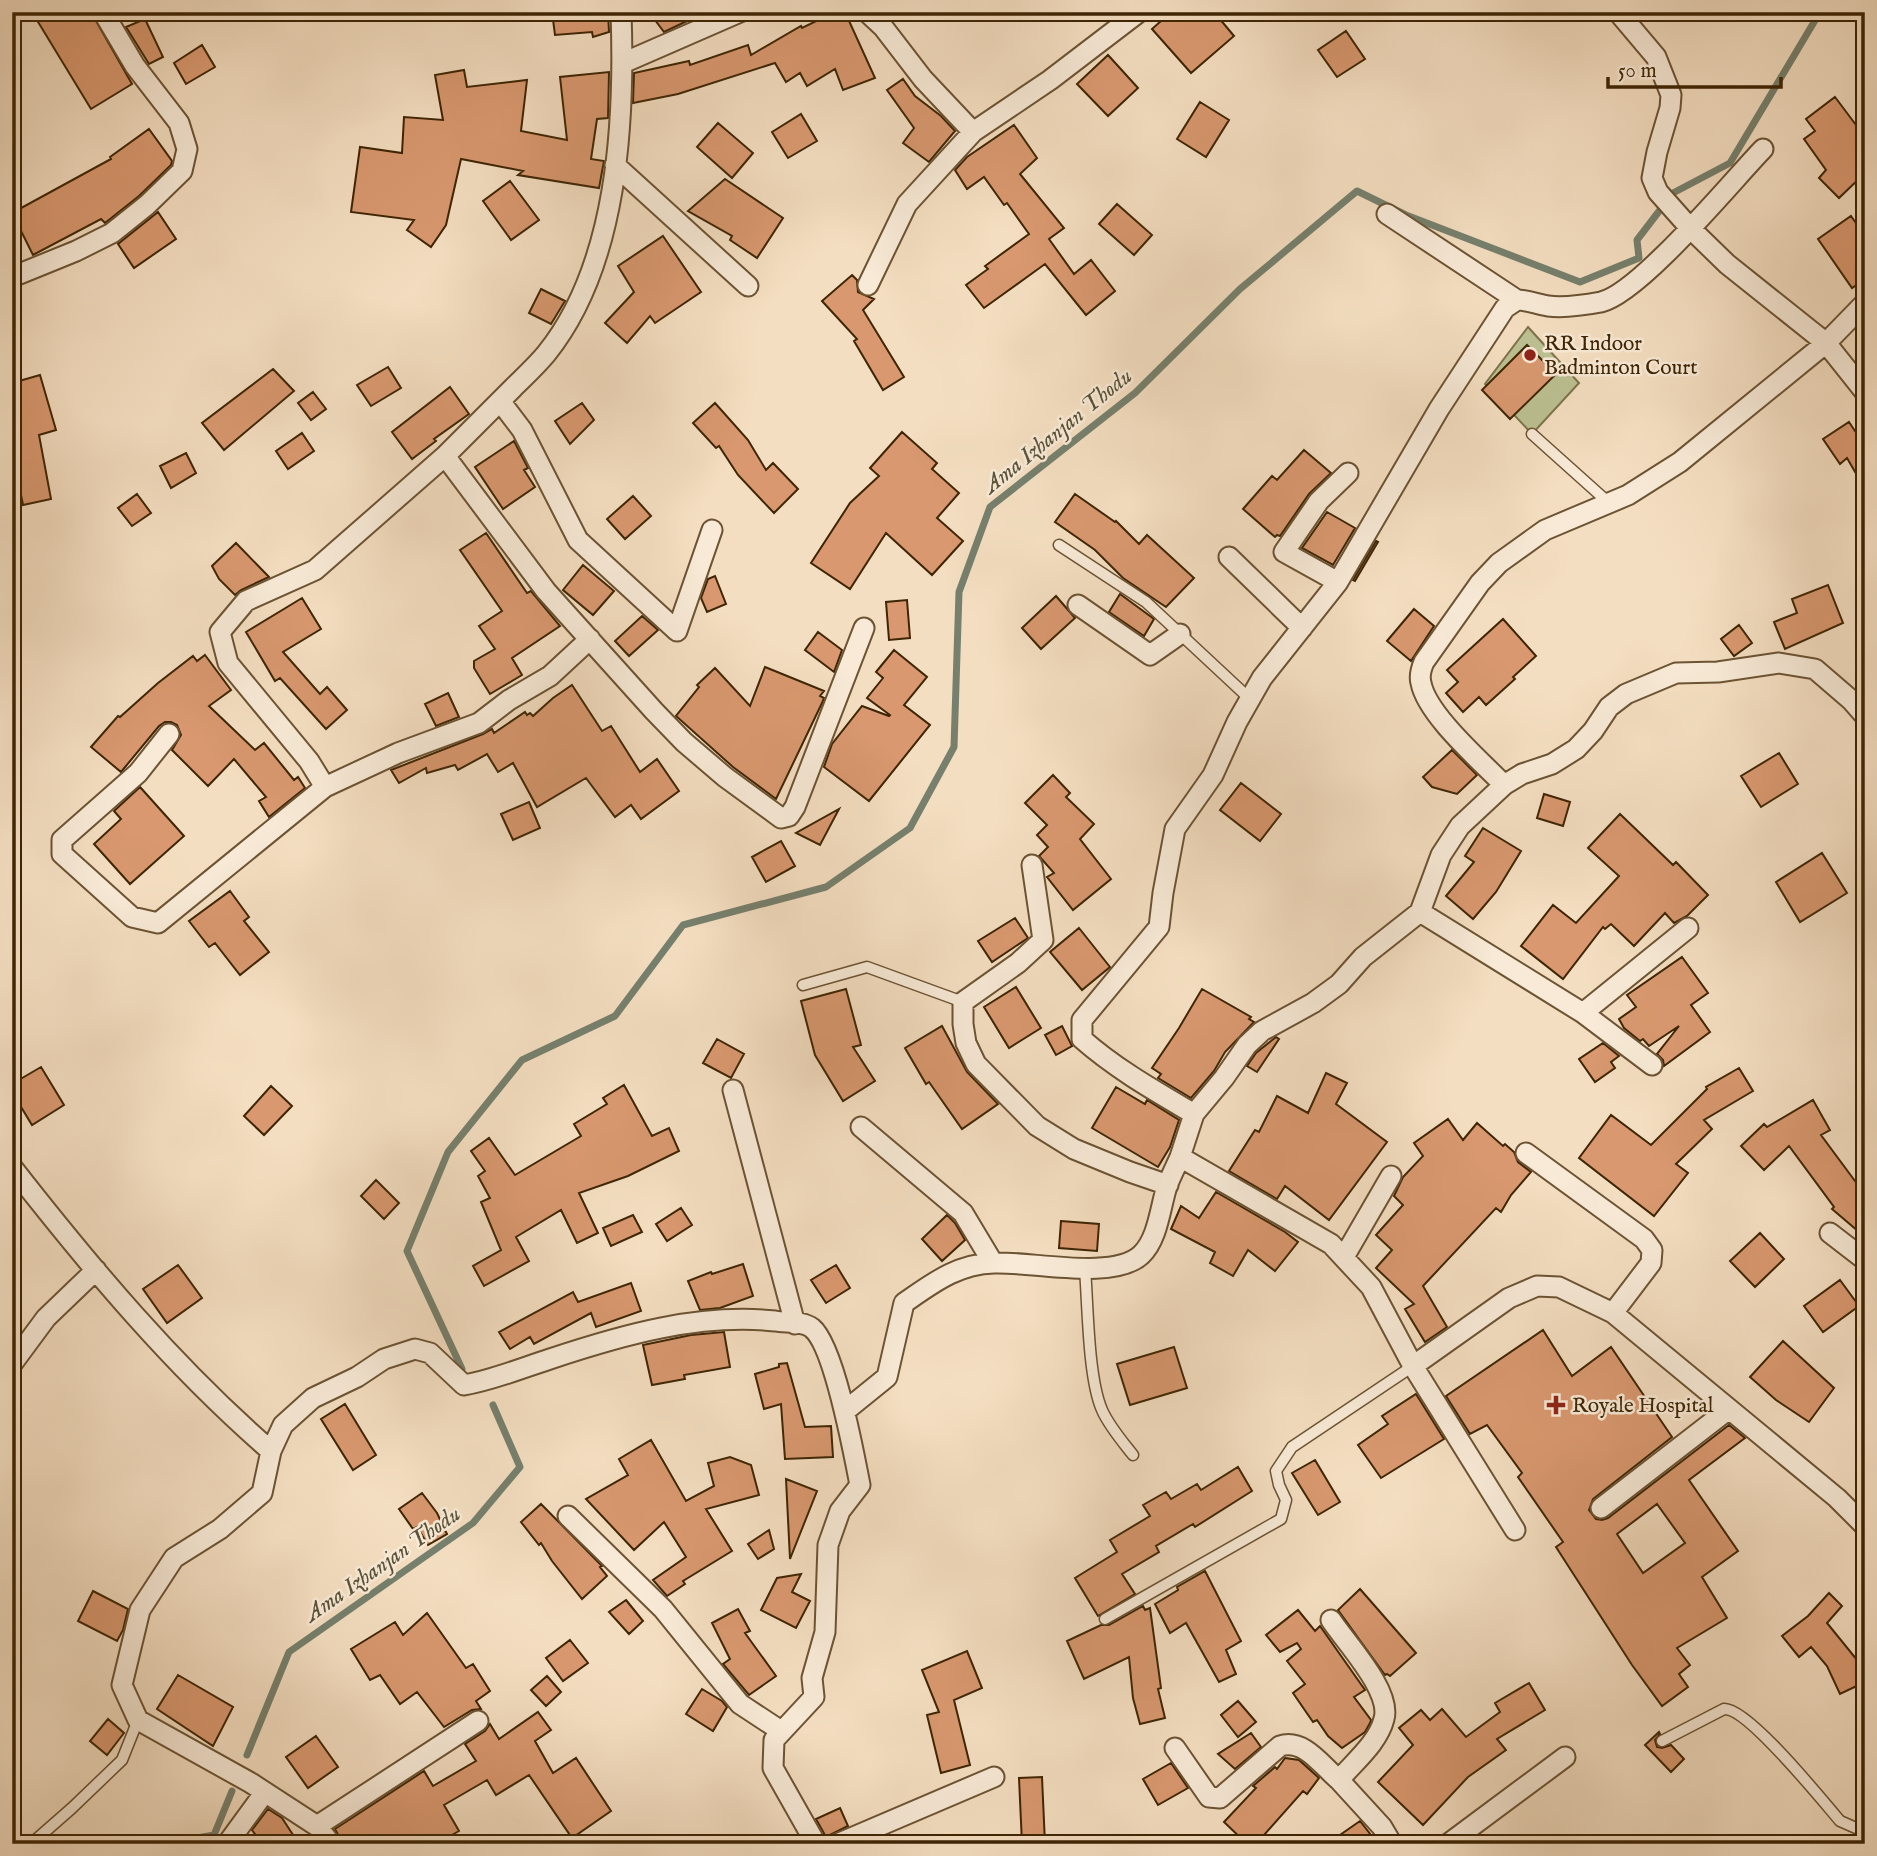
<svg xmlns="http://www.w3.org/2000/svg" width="1877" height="1856" viewBox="0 0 1877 1856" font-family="'IM FELL English',serif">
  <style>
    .green { fill: #bcc192; stroke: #7d734b; stroke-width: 2 }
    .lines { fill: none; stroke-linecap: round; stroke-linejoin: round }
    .stream { stroke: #76806d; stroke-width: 7 }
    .building { fill: #d9986f; stroke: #3e2504; stroke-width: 2; fill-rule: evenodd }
    .lane-casing { stroke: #6c5333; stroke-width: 13 }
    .street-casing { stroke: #6c5333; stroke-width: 23 }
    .lane { stroke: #f8ead7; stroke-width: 10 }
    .street { stroke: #f8ead7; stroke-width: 19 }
    .poi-dot { fill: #8f2418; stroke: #f8ead7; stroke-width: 2.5 }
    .labels { text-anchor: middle; stroke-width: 5; stroke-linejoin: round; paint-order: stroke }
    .poi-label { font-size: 21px; fill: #3e2504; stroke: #f8ead7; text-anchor: start }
    .water-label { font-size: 23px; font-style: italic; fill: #5a5239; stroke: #f8ead7 }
  </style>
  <rect width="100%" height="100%" fill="#f4dec1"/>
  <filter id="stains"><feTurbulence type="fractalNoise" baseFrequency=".00286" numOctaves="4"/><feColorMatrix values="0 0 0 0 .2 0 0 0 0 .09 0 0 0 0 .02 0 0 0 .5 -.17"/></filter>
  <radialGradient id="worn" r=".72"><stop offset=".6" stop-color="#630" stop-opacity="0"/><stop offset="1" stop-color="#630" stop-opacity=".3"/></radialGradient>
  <path class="green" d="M1528,327l51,56 -47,51 -47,-50z"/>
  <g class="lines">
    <path class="stream" d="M462,1369l-55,-118 41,-99 74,-92 93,-44 68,-91 143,-38 84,-59 44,-81 5,-155 31,-85 145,-114 105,-104 117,-98 49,24 174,67 59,-24 -2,-18 36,-47 57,-30 90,-151
      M247,1755l42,-103 184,-129 47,-56 -27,-62
      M164,1844l50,-9 18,-44"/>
  </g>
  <path class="building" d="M32,12h59l41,72 -41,25z
    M552,12h56l1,20 -16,5 -1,-5 -37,3z
    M649,12h57l-42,20z
    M835,12h10l30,66 -32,12 -8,-21 -28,17 -7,-13 -14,9 -11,-19 -97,31 -45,9 1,-30 55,-12 1,4 58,-20 3,10 50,-29 1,2z
    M1171,12h43l20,24 -43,37 -39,-44z
    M145,19l18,38 -14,7 -23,-37z
    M1346,31l19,28 -28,18 -19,-27z
    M202,45l13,22 -29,17 -12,-21z
    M1108,55l30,33 -30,28 -31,-32z
    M464,70l3,17 60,-7 -6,51 46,9 -7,-63 49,-5 -1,46 -11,1 -6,40 13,2 -5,27 -81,-13 5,-4 -62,-12 -15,66 -15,22 -24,-17 7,-10 -63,-8 9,-65 42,6 2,-36 39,3 -8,-45z
    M903,79l12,17 26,20 14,15 -26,31 -26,-19 11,-15 -27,-38z
    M1835,97l30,40v36l-26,25 -20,-20 7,-8 -22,-31 11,-8 -9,-12z
    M1200,102l29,18 -23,37 -29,-18z
    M801,114l16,27 -29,17 -16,-26z
    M718,123l35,30 -21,25 -35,-31z
    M1014,125l23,33 -17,16 44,54 -15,11 25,35 17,-14 24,31 -29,24 -41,-51 -61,44 -18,-23 22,-16 -3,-3 44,-32 -22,-31 -3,2 -20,-28 -17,12 -12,-19 12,-13z
    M149,129l23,32 -1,4 -32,31 -34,27 -4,-4 -68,36 -21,-42 99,-54 -1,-2z
    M725,179l58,39 -26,40 -27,-18 2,-4 -44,-25z
    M510,181l29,39 -28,20 -28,-39z
    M1117,204l35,31 -18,20 -35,-31z
    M158,212l18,27 -42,29 -16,-24z
    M1851,216l14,20v43l-13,9 -34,-49z
    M663,236l38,56 -46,31 -5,-7 -23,27 -22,-20 29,-31 -16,-26z
    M852,275l5,5 1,12 16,7 -11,11 41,67 -21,13 -29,-49 3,-2 -35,-38z
    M541,289l24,12 -14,23 -22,-11z
    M1527,345l29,29 -46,45 -28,-29z
    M388,367l13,21 -30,18 -14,-21z
    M273,369l21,22 -70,59 -22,-27z
    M40,375l16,55 -17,5 12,64 -28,6 -11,-56v-66z
    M450,387l19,27 -35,25 2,2 -24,18 -20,-27z
    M313,392l13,17 -15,11 -13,-17z
    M582,403l12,17 -24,24 -15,-23z
    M715,403l33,37 18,30 7,-7 25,26 -24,24 -36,-38 -19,-29 -3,2 -23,-25z
    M1849,422l16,24v43l-18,-31 -7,6 -17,-25z
    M902,432l35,31 -5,6 27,24 -22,25 26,23 -31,34 -46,-42 -36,56 -39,-26 39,-60 29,-27 -9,-8z
    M302,433l12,18 -26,18 -12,-18z
    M514,441l14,27 -4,2 11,17 -32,22 -28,-42z
    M1304,450l27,23 -22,21 -29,42 -3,-1 -2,2 -32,-28 29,-33 5,4z
    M186,453l10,20 -25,15 -11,-22z
    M137,494l14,19 -19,13 -14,-18z
    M1075,494l40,28 1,-1 23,23 8,-9 47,43 -28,29 -43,-29 -28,-28 -40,-28z
    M633,496l18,20 -26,23 -18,-20z
    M1327,512l28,16 -22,37 -31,-17z
    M486,533l41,60 4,-2 29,35 -48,32 10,17 -32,19 -16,-26v-7l21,-12 -16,-23 23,-15 -42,-61z
    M1376,541l2,1 -23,39 -2,-1z
    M236,543l33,34 -28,13 -6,5 -16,-16 -7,-13z
    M583,565l31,26 -21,24 -30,-25z
    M715,576l11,28 -19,8 -6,-14 7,-19z
    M1828,585l15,38 -58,26 -11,-27 23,-9 -5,-14z
    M1120,594l34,25 -10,17 -35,-24z
    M1056,596l19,22 -34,31 -19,-21z
    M302,598l19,31 -38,23 37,42 7,-7 20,23 -21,19 -46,-51 -5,3 -29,-49z
    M907,600l3,38 -21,2 -3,-38z
    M1414,609l20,17 -23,35 -24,-20z
    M642,616l16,14 -29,26 -14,-15z
    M1503,619l33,37 -23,21 2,2 -29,26 -7,-8 -16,15 -17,-19 12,-11 -11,-12z
    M1739,625l13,18 -18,13 -13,-17z
    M818,632l24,18 -8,22 -29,-22z
    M894,650l33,27 -23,28 26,20 -61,76 -45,-34 8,-23 30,-38 27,10 1,-1 -23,-17 16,-20 -7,-6z
    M205,655l26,35 -22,16 46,44 9,-7 30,37 4,-3 7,11 -36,29 -10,-16 7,-4 -32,-38 -26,27 -36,-36 9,-15 -4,-10 -6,-3h-6l-6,4 -38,46 -30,-25 27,-31 2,1 38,-34 35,-27 4,5z
    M765,667l59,24 -4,5 4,2 -2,5 -46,96 -43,-32 -57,-51 23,-29 -2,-2 18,-17 35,38z
    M572,685l30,46 9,-5 29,46 17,-13 22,32 -38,28 -10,-14 -16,12 -29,-39 -49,29 -24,-44 -15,9 -11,-18 -29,16 -3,-5 -28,8 -1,-5 -27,15 -8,-13 92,-36 9,-5 2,4 31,-21 2,3 3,-2 3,3 20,-18z
    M448,693l11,24 -23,9 -11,-22z
    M1452,750l25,25 -20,19 -25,-7 -9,-10z
    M1779,753l19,31 -37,23 -20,-31z
    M1053,775l17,18 -4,4 28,27 -14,15 31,40 -38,31 -26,-33 7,-4 -15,-17 9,-9 -11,-12 10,-10 -22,-22z
    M1241,783l40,31 -21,27 -40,-31z
    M140,787l44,49 -54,48 -36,-40 27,-25 -7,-8z
    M1544,794l26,8 -7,24 -26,-8z
    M529,802l11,26 -27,12 -12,-26z
    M839,809l-19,36 -24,-12z
    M1620,814l53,51 3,-3 32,33 -21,21 -13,7 -9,-10 -31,33 -23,-22 -6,5 -2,-2 -40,52 -42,-33 32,-41 23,18 43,-47 -31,-28z
    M1483,828l38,23 -25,41 -23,27 -27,-23 28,-34 -9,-6z
    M781,841l14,25 -29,16 -14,-25z
    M1822,853l25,40 -47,29 -24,-40z
    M230,891l19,26 -5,4 25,31 -29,23 -25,-32 -6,4 -20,-26z
    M1015,918l13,20 -36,24 -14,-21z
    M1079,928l31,39 -28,23 -32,-38z
    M1682,957l26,36 -17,12 19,27 -46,34 -1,-6 -6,-6 22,-28 -30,20 -6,-7 -3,2 -16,-13 -5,-9 17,-12 -9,-12z
    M1016,987l25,41 -32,20 -25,-41z
    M846,989l15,56 -8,2 22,34 -32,20 -28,-46 -14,-54z
    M1202,989l49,28 -2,2 5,3 -29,30 -11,19 -23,27 -33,-20 3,-4 -9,-6 27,-40z
    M942,1026l25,46 31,32 -36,25 -33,-47 -3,2 -21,-36z
    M1062,1026l10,20 -16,9 -11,-20z
    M1276,1037l3,2 -22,33 -10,-6 9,-13z
    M717,1039l27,15 -13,24 -28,-15z
    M1603,1043l16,13 -8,6 4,6 -20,14 -16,-23z
    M41,1067l23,38 -32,20 -20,-33v-8z
    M1739,1068l14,23 -49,29 8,9 -36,35 12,9 -34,43 -75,-58 32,-43 40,30 56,-56 -1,-2z
    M1326,1073l21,10 -11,21 51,38 -58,78 -44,-34 -8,13 -48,-28 26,-41 4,2 18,-36 31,17z
    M624,1085l28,51 17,-8 10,23 -51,25 -49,17 19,40 -21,10 -16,-33 -45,27 13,24 -45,25 -11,-20 28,-16 -20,-48 9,-4 -12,-22 7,-5 -14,-20 18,-13 26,37 66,-39 -7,-12 33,-20 -4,-6z
    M271,1086l21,20 -28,29 -20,-19z
    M1116,1087l29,17 2,-4 32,20 -9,27 -12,20 -66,-39z
    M1813,1100l17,30 -9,5 34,46 10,-11v67l-33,-28 2,-2 -45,-61 -25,24 -23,-24 23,-22 3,3z
    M1448,1119l15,21 14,-17 26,23 2,-2 9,8 4,10 13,10 -20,23 -10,17 -5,-4 -73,78 24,41 -22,15 -20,-33 9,-5 -38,-36 16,-18 -16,-15 27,-30 -9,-9 9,-19 20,-21 -9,-13z
    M376,1180l23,23 -15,16 -23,-23z
    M1216,1192l69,40 13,10 -23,29 -27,-21 -15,26 -23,-13 5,-11 -44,-23 10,-23 18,12z
    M681,1208l11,17 -25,16 -11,-17z
    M633,1215l9,17 -31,14 -8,-18z
    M947,1215l8,8 10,17 -23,21 -20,-22z
    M1061,1221l38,3 -2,27 -38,-3z
    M1760,1233l24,26 -29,28 -25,-26z
    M743,1264l10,32 -33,12 -20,2 -12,-29 23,-9 1,2z
    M178,1265l24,33 -35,25 -24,-34z
    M836,1265l14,23 -24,15 -15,-23z
    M1840,1280l19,26 -36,26 -19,-26z
    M631,1283l10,28 -45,16 -5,-14 -57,31 -4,-7 -20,12 -11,-17 74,-40 5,10z
    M1543,1330l29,46 39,-29 61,90 -79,62 -4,11 7,9 6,1 6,-2 121,-93 16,13 -56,42 49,71 -36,26 25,41 -50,30 13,17 -11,9 9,13 -26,19 -30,-41 -76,-118 7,-5 -45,-65 4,-4 -35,-48 -17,9 -24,-38zM1657,1504l28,39 -42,30 -26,-39z
    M724,1332l6,35 -46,8 1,4 -33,6 -9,-40 48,-10z
    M1783,1341l51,47 -25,34 -33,-22 -26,-23z
    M1174,1347l13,41 -57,17 -13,-41z
    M787,1363l18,64 26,-1 2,31 -48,2 -4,-55 -17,5 -9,-35 24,-7v-3z
    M1416,1394l28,45 -63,39 -23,-33 30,-21 -6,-8z
    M345,1404l31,51 -23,15 -32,-51z
    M651,1440l35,61 28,-15 -6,-23 22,-6 21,8 8,30 -53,14 26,42 -49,30 2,3 -18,12 -14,-16 33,-23 -22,-35 -30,28 -48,-51 42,-24 -9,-16z
    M1315,1460l25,42 -22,13 -26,-42z
    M1238,1467l14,24 -57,36 -2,-3 -37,22 3,6 -37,22 13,20 -37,22 -23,-38 42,-26 -7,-12 40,-24 -7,-11 23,-13 5,7 26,-15 4,6z
    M786,1479l31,12 -27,68z
    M422,1493l15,20 10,21 -19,11 -11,-18 -4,2 -14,-20z
    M541,1504l61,62 -2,1 7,9 -25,23 -30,-38 -11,-18 -2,2 -18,-23z
    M769,1530l5,19 -16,10 -10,-15z
    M1205,1571l36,70 -15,9 10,24 -17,8 -33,-59 -16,10 -15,-29 23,-14 -1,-3z
    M801,1574l-9,18 18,9 -14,27 -35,-18 16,-32z
    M1360,1589l56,64 -26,23 -3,-2 -2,1 -47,-65z
    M93,1591l35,18 -5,21 -6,11 -39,-20z
    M1829,1593l13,13 -15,17 30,37 8,-4v26l-25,12 -13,-28 -16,-19 -12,10 -17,-21 26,-20z
    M626,1600l17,21 -14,13 -20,-22z
    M1143,1606l2,4 5,-2 11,80 -3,1 7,29 -25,6 -7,-26 -4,-41 -45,22 -17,-38 34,-16h8z
    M738,1609l12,22 -5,2 31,43 -27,19 -26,-31 7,-5 -18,-36z
    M1298,1610l17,21 5,-5 45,64 -11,7 17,23 -1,3 -5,9 -23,16 -14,-12 -11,-16 -4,2 -20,-29 12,-9 -18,-23 14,-12 -4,-6 -17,9 -14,-17z
    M427,1613l39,55 7,-4 17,27 -14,10 5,8 -9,1 -28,17 -27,-35 -17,12 -20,-29 -10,5 -19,-31 44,-27 8,13z
    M570,1640l18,23 -25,18 -17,-23z
    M967,1651l15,37 -28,12 16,65 -29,8 -14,-58 12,-3 -17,-42z
    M178,1675l55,32 -20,39 -56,-37z
    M547,1676l14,16 -15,14 -15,-16z
    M1529,1683l16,27 -48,29 9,11 -38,27 -45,48 -45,-43 35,-37 -14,-17 22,-18 9,10 12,-11 24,28 34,-25 -5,-9z
    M702,1689l20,12 5,6 -14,24 -27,-17z
    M1238,1701l18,21 -18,15 -17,-22z
    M538,1712l13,18 -16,11 18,32 23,-15 35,53 -39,27 -43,-63 -33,20 -9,-15 -43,25 15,26 -23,13h-93l-8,-15 89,-58 9,15 43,-25 -11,-17 20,-13 5,-7 9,15z
    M108,1719l16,14 -17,22 -17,-14z
    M1659,1732l1,2 -5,6 2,7 5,1 9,-3 13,14 -13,13 -26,-27z
    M1251,1733l10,14 -26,22 -17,-15z
    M316,1736l22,31 -30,21 -22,-31z
    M1285,1758l14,2 20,18 -12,16 -4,-3 -47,53h-9l-23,-22 32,-34 -3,-2 22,-19 2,2z
    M1171,1763l17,25 -30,17 -15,-26z
    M1042,1777l3,67h-23l-3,-66z
    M840,1808l8,18 -22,11 -10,-18z
    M268,1809l14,9 17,26h-37l-10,-14z
    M1360,1821l18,23h-51z"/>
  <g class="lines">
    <g class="lane-casing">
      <path id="lane" d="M1532,434l77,69
        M1059,545l87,57 104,97
        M803,985l64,-18 96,35
        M1085,1269c3,37 3,109 17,141 7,16 20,31 31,45
        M1105,1619l176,-100 5,-19 -7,-15 -3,-14 16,-24 121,-81
        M1662,1741l62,-32c23,-2 98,91 116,112l16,7 9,-4
        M31,1844l41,-36 50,-48 16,-40"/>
    </g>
    <g class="street-casing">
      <path id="street" d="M621,12c4,110 -3,253 -75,342 -10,12 -22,23 -33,34 -23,23 -45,45 -68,68l101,135 108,120 30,31 41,35 56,41 8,-2 6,-9 69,-179
        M867,12l16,15 40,52 50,53 77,-52 89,-68
        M1618,12l38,45 15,38 -1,13 -13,44 -5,26 6,14 32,36 37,36 99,79 39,49
        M623,63l117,-51
        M615,165l133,121
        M1387,214l130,86
        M12,277l64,-26 36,-18 35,-28 35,-34 5,-22 -8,-26 -44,-57 -32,-54
        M868,285l39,-81 66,-72
        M500,401l22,29 56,110 99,91 35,-101
        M1229,557l73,71
        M1338,582l-54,-30 35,-51 29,-28
        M1078,605l72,50 30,-21
        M169,734l-31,39 -76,67v14l70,63 26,6 167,-136 -16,-26 -81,-98 -8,-31 26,-31 69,-31 130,-114
        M1504,785c-22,-23 -77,-70 -83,-102 -2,-7 0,-14 3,-21l56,-79 19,-20 46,-33 83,-35 52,-33 146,-119 39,-40
        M325,787l73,-34 81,-30 30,-23 41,-24 40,-37
        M1032,865l11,75 -25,23 -55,39v22l3,19 10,21 61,62 37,23 56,23 38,13
        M1420,912l163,101 69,52
        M1583,1013l105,-85
        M733,1090l62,234
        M1194,1114c-39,-23 -78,-45 -112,-75v-19l77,-93 4,-34 12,-64 38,-54 24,-53 25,-44 76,-96 101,-173 66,-101 12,-8c10,0 20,4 31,6 16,2 37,-1 53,-4 39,-9 131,-121 162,-153
        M861,1127l102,86 30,50
        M1526,1153l118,86 8,11 -1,13 -38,50
        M1180,1157l14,-43 30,-36 23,-33 15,-14 51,-28 26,-19 24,-27 57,-45 21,-57 19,-29 44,-41 18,-11 30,-10 24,-15 17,-18 16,-24 17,-13 50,-21 42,-1 61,-9 36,6 36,31 14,16
        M12,1167c79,101 162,200 259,284l-9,42 -42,36 -46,29 -34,52 -18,75 16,35 113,63 66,43 14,18
        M1830,1233l35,27
        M1344,1257l47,-81
        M12,1364l34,-46 50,-48
        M1413,1366l102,164
        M845,1411l42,-34 17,-74c29,-20 53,-39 90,-40 36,-2 119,18 147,-8 17,-16 19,-47 26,-69 4,-10 9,-20 13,-29l151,87 40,43 42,79 96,-68 28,-12 22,1 54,26 224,185 28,28
        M271,1451l12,-26 30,-27 44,-21 27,-18 31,-10 15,4 34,32c29,-5 58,-17 86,-26 72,-24 149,-46 225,-38 11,2 28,0 37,7 22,18 42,126 48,157l-20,26 -12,34 -3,87 -13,46 2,19 -40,43 -1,28 43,76
        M1601,1508l128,-99
        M568,1516l95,93 77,95 41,27
        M1331,1620c15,23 61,71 53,99 -6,24 -30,43 -45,61l43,47 10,17
        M1175,1748l34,49 11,1 60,-52c24,-8 42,20 59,34
        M317,1826l161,-105
        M227,1844l38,-52
        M837,1844l157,-67
        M1448,1844l117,-87"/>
    </g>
    <use href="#lane" class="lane"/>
    <use href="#street" class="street"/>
  </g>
  <g class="poi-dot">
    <circle cx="1530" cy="355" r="7"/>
    <path d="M1552.5 1394.5h7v7h7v7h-7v7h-7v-7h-7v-7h7z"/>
  </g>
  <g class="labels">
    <g class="poi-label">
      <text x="1544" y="350">RR Indoor<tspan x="1544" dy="24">Badminton Court</tspan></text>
      <text x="1572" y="1412">Royale Hospital</text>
    </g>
    <g class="water-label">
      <text transform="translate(1057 430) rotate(-39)" y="8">Ama Izhanjan Thodu</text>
      <text transform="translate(382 1563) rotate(-35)" y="8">Ama Izhanjan Thodu</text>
    </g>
  </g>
  <rect width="1877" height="1856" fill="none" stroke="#f4dec1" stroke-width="42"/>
  <rect x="14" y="14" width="1849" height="1828" fill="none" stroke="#3e2504" stroke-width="3.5"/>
  <rect x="21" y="21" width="1835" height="1814" fill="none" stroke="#3e2504" stroke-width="2"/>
  <path d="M1608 77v10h173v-10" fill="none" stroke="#3e2504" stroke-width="3.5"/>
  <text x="1618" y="77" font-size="21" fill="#3e2504" stroke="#f8ead7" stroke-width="5" paint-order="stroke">50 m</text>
  <rect width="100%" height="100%" filter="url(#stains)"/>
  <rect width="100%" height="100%" fill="url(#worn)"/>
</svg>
